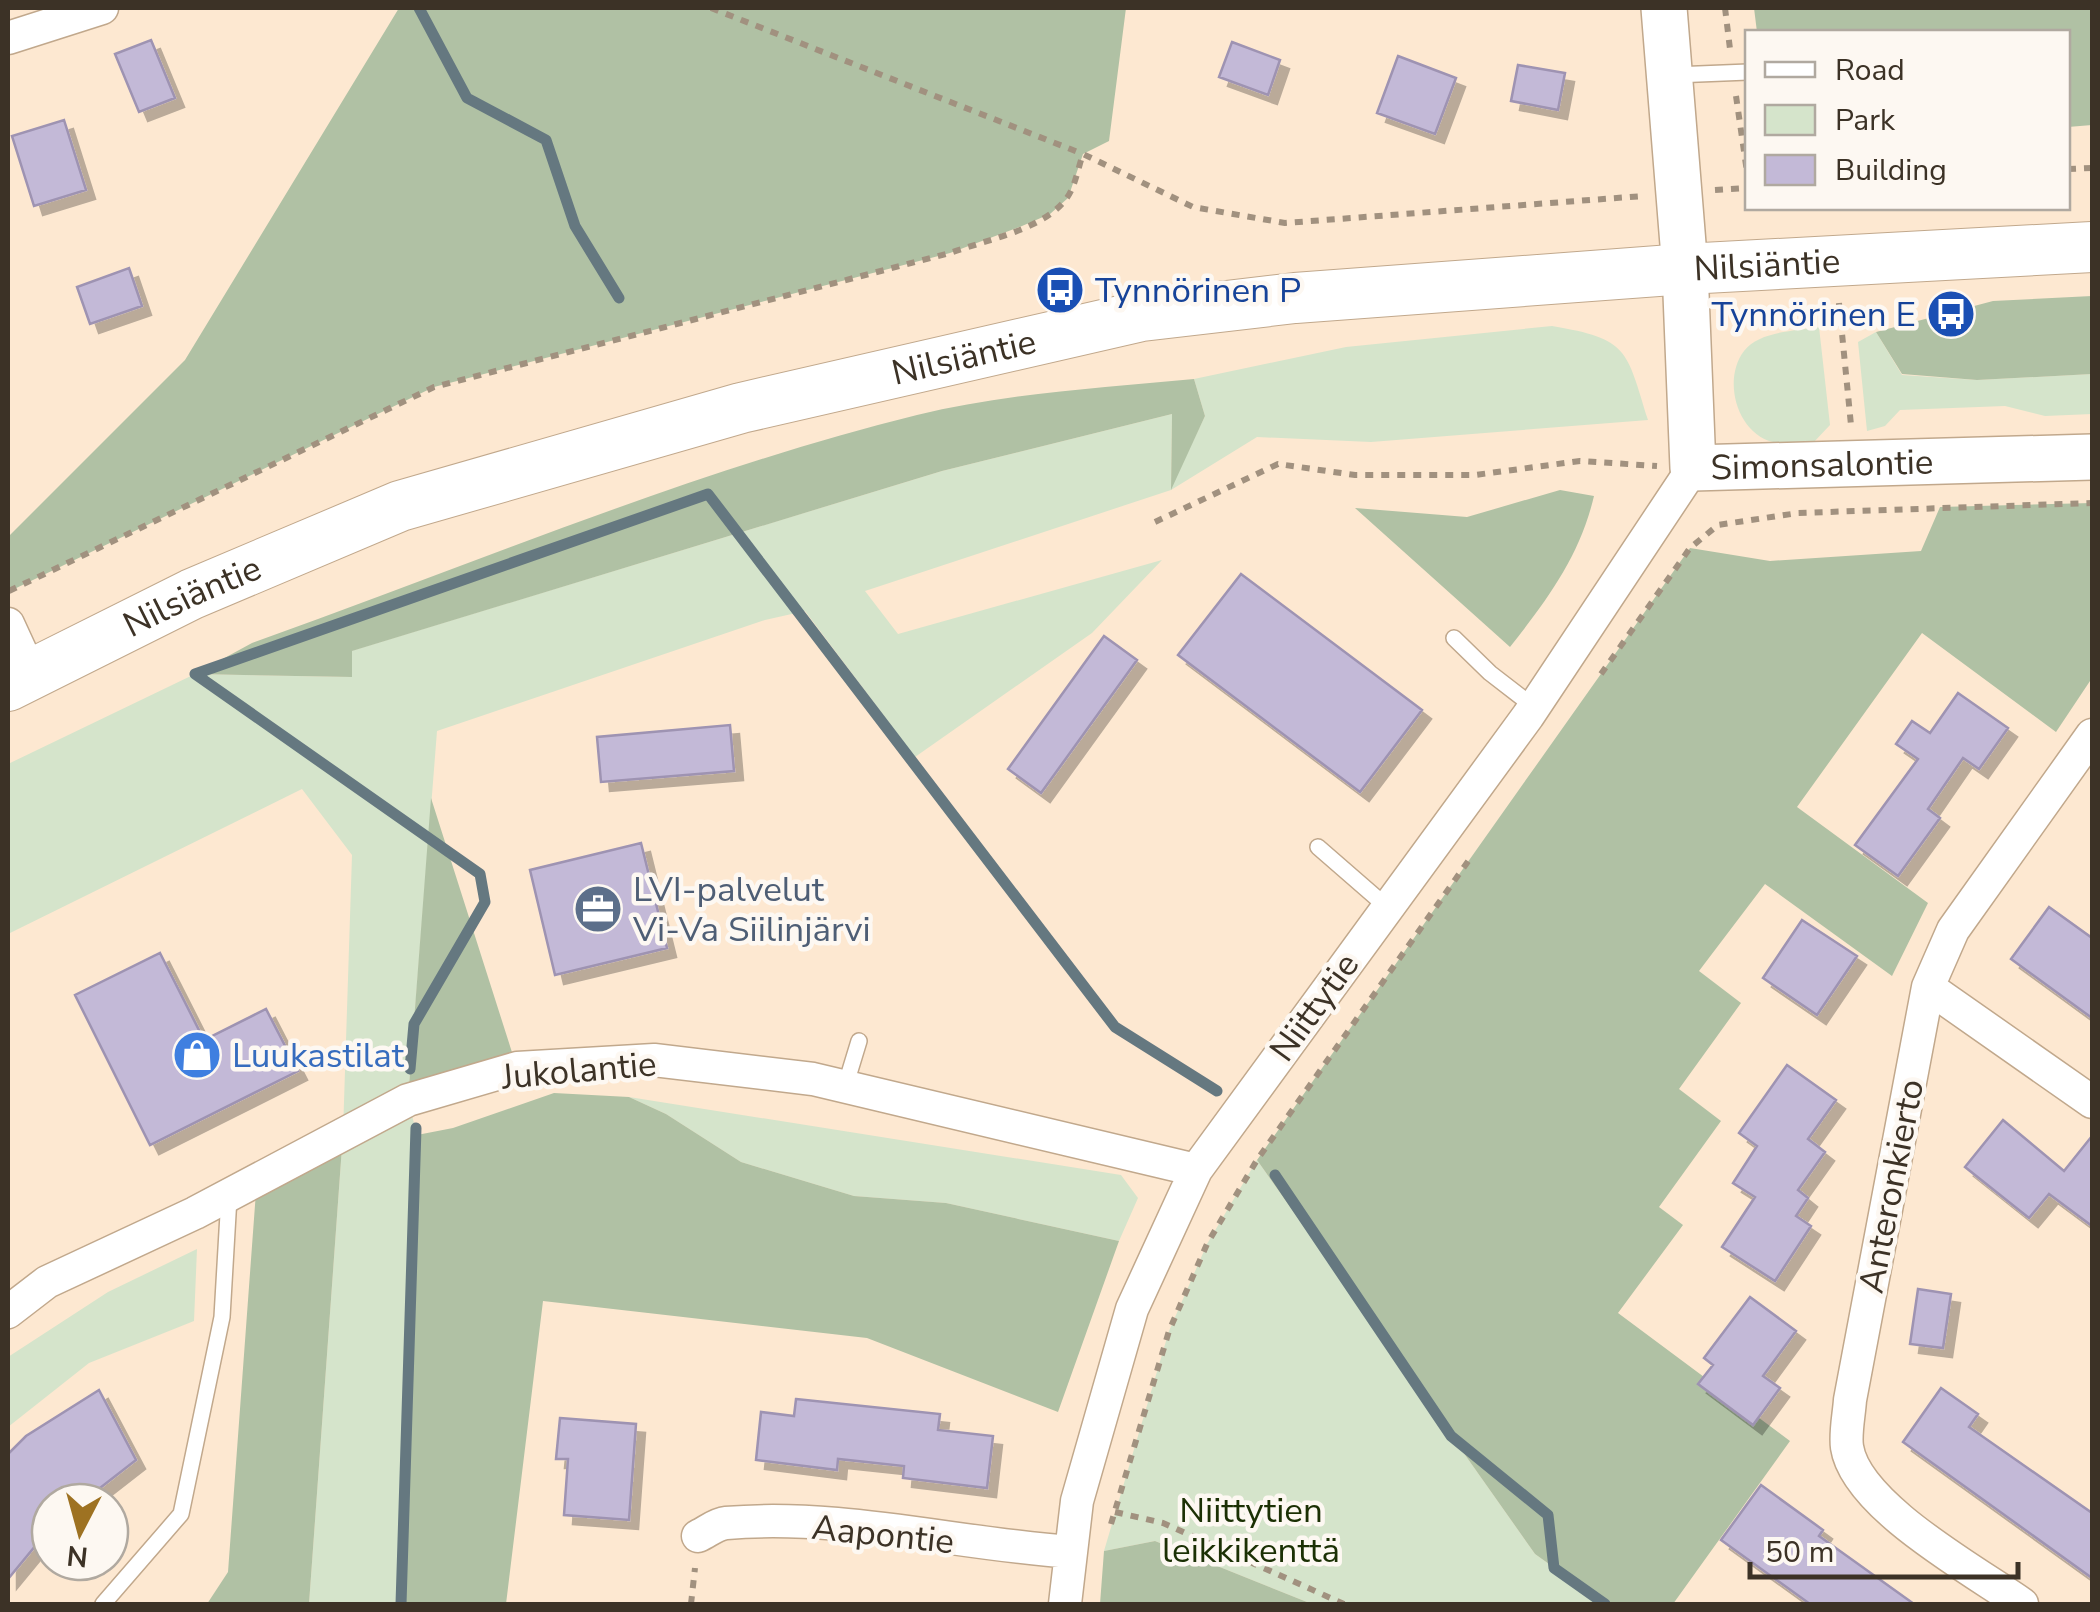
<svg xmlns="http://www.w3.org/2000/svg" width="2100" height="1612" viewBox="0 0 2100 1612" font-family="'Nunito Sans',sans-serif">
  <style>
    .green { fill: #d5e4cb }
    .forest { fill: #b0c1a4 }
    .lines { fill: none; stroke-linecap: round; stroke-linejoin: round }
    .stream { stroke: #657880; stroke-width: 11 }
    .building { fill: #c3b9d7; stroke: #9e93b2; stroke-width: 2.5; filter: url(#shadow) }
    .lane-casing { stroke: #c1a88c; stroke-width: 18 }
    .street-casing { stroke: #c1a88c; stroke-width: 35 }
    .secondary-casing { stroke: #c1a88c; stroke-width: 48 }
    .primary-casing { stroke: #c1a88c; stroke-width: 52 }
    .path { stroke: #a1917f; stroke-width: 6; stroke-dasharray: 8 8; stroke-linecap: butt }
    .lane { stroke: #fff; stroke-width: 15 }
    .street { stroke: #fff; stroke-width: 32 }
    .secondary { stroke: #fff; stroke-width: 45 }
    .primary { stroke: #fff; stroke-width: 50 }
    .labels { text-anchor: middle; stroke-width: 9; stroke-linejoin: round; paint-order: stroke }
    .street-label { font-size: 35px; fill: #3c3226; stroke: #fdf8f2 }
    .transit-label { font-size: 35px; fill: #164399; stroke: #fdf8f2; text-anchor: start }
    .service-label { font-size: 35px; fill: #4e5e75; stroke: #fdf8f2; text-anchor: start }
    .shop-label { font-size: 35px; fill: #366cbe; stroke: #fdf8f2; text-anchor: start }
    .park-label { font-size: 35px; fill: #1b3004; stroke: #fdf8f2 }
  </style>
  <defs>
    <filter id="shadow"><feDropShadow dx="9" dy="9" stdDeviation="0" flood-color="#0004"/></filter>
  </defs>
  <rect width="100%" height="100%" fill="#fde8d1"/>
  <path class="green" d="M1552,326c77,13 74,23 96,94l-277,22 -114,-5 -86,53 -306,101 33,43 264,-74 -70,73 -177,124 -110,-146 -40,9 -328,111 -29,369 9,35 -16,469h-92l34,-471 9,-278 -50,-66 -294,145v-170l187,-90 156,3v-26l591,-180 230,-57 -1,73 34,-71 -11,-37 152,-32z
    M1819,327l11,98 -17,18c-12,0 -28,2 -40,-1 -36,-9 -51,-62 -29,-91 15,-20 52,-20 75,-24z
    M1876,332l26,43 75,5 115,-6v40l-47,2 -40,-10 -105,4 -15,16 -18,5 -9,-89z
    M629,1097l492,78 17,23 -19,43 -173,-38 -92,-7 -113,-34 -75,-48z
    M1257,1160l278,394 70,50h-293l-157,-63 -51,10 65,-220 38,-87z
    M197,1249l-3,72 -105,42 -81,64v-70l100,-65z"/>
  <path class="forest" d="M399,8h727l-17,133 -26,13 -15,44 -18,16 -28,12 -72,27 -516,134 -426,205v-55l177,-177z
    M1754,8h338v117l-24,2v-95h-311z
    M2092,296v78l-115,6 -75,-6 -26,-42 117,-31z
    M1194,379l11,37 -34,74 1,-76 -230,57 -590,180v26l-157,-3 57,-31c220,-78 438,-172 665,-228 90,-22 185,-27 277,-36z
    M1560,490l34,6c-14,60 -47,104 -84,151l-155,-139 112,9z
    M2092,503v175l-36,54 -134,-99 -125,174 131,96 -36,73 -127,-92 -66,87 42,32 -62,86 42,32 -62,86 24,18 -65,88 172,128 -117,163h-68l-70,-50 -278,-394 433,-612 80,13 151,-10 19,-44z
    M431,798l86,270 -109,32z
    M554,1093l75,4 37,17 75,48 113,34 92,7 173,38 -61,171 -191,-74 -324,-37 -37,303h-105l16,-469 36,-7z
    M343,1133l-34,471h-102l21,-32 29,-394z
    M1155,1541l157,63h-212l4,-53z"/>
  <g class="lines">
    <path class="stream" d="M419,8l48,90 79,42 29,86 44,72
      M195,674l513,-180 407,533 102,64
      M195,674l285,200 5,28 -71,122 -4,45
      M1275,1175l176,261 97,79 6,53 51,36
      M401,1604l15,-476"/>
  </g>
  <path class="building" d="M151,40l24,58 -36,14 -24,-58z
    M1232,42l48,18 -12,35 -49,-18z
    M1398,56l58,22 -21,56 -58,-21z
    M1518,65l47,8 -7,37 -47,-9z
    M64,120l22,70 -52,16 -22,-70z
    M129,268l13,38 -52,18 -13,-37z
    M1241,574l181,136 -62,82 -182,-137z
    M1104,636l33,24 -96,133 -33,-24z
    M1958,693l50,35 -29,41 -16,-11 -35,51 12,9 -42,58 -43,-31 63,-86 -22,-15 16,-23 18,12z
    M730,725l4,46 -133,11 -4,-45z
    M641,843l26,105 -112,27 -25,-105z
    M2049,907l43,31v80l-81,-59z
    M1802,920l55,36 -40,59 -54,-37z
    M160,953l44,87 62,-31 32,62 -148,74 -75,-150z
    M1787,1065l49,35 -28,39 17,13 -27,38 10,8 -12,18 15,10 -36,55 -53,-34 33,-50 -22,-14 24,-37 -18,-13z
    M2003,1120l61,51 28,-35v90l-43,-32 -20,24 -64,-51z
    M1918,1289l33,5 -8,54 -33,-4z
    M1750,1297l46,34 -33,45 17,12 -27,37 -55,-41 15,-19 -9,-7z
    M1941,1388l37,26 -9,13 123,86v65l-189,-136z
    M99,1390l37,70 -54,42h-32v26l-42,51v-125l18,-18z
    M796,1399l144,15 -2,16 55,6 -6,52 -84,-10 1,-12 -66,-7 -1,11 -81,-10 5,-48 33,4z
    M560,1418l76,6 -7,96 -65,-5 4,-56h-12z
    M1761,1485l62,45 -4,6 95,68h-104l-89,-64z"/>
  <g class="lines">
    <g class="lane-casing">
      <path id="lane" d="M1674,75l74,-3
        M1454,638l36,35 44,34
        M1318,847l69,60
        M845,1087l14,-46
        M103,1604l78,-90 41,-197 7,-120"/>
    </g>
    <g class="street-casing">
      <path id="street" d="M8,38l94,-30
        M8,624l23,50
        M1928,987l164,115
        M8,1312l39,-30 148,-69 213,-113 109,-32 137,-8 159,19 383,91
        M698,1536c9,-4 18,-12 28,-13 115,-10 231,21 345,29
        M1065,1604l12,-103 55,-192 64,-139 332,-454 165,-248
        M2022,1604c-47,-33 -166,-98 -175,-157 -2,-14 2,-32 3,-47l78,-413 25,-57 139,-195"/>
    </g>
    <g class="secondary-casing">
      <g id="secondary">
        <path id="s1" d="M1664,8l21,261 8,199 399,-11"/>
      </g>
    </g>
    <g class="primary-casing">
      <g id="primary">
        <path id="s2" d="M8,686l184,-92 208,-88 341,-98 401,-92 153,-18 390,-29 407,-22"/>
      </g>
    </g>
    <path class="path" d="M711,8l372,146
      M1725,8l5,41
      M1736,96l12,83
      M2068,169l24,-1
      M1715,190l33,-2
      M1839,303l12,122
      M1155,522l123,-58 77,11h120l105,-14 77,5
      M9,591l425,-204 516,-134c35,-13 93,-23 116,-54 9,-11 12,-31 17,-45l110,53 92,16 358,-27
      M1601,674l89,-126 28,-23 80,-12 294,-10
      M1115,1512l48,11 181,81
      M1111,1524l58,-193 38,-87 50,-84 212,-300
      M691,1604l4,-36"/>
    <use href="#lane" class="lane"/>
    <use href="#street" class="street"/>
    <use href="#secondary" class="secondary"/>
    <use href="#primary" class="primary"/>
  </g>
  <defs>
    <g id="bus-disc" transform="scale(2.5)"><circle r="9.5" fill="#1a4fb4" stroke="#fdf8f2"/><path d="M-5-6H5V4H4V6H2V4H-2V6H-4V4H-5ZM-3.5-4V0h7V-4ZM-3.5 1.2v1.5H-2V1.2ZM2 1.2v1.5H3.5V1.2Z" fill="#fff"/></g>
    <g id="office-disc" transform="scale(2.5)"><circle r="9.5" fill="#5c6f8a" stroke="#fdf8f2"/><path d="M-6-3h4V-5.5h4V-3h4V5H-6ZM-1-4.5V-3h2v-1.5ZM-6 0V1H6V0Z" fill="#fff"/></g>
    <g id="shop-disc" transform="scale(2.5)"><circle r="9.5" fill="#3f7fe0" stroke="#fdf8f2"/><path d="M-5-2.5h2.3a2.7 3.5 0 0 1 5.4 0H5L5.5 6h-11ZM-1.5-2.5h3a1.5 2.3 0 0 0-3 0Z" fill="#fff"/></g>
  </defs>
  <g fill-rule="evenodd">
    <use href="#bus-disc" x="1060" y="290"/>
    <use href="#bus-disc" x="1951" y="314"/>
    <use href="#office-disc" x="598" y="909"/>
    <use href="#shop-disc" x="197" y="1055"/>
  </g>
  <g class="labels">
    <g class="street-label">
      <text dy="12" stroke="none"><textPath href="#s2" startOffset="1825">Nilsiäntie</textPath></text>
      <text dy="12" stroke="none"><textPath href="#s2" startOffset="1015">Nilsiäntie</textPath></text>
      <text dy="12" stroke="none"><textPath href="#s1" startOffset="590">Simonsalontie</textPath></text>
      <text dy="12" stroke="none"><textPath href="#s2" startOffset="205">Nilsiäntie</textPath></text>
      <text transform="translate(1314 1007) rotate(-54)" y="12">Niittytie</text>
      <text transform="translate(579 1070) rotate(-5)" y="12">Jukolantie</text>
      <text transform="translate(1891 1186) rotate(-79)" y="12">Anteronkierto</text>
      <text transform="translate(883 1534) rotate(6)" y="12">Aapontie</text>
    </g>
    <g class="transit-label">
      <text x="1095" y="302">Tynnörinen P</text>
      <text x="1916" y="326" text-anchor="end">Tynnörinen E</text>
    </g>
    <g class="service-label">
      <text x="633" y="901">LVI-palvelut<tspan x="633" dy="40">Vi-Va Siilinjärvi</tspan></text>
    </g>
    <g class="shop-label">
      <text x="232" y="1067">Luukastilat</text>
    </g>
    <g class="park-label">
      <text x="1251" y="1522">Niittytien<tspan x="1251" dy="40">leikkikenttä</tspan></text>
    </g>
  </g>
  <rect width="2100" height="1612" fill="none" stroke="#3c3226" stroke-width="20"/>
  <rect x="1745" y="30" width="325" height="180" fill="#fdf8f2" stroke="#b0a9a0" stroke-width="2.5"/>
  <rect x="1765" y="62" width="50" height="15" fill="#ffffff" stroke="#b0a9a0" stroke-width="2.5"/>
  <text x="1835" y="80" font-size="30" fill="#3c3226">Road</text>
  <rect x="1765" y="105" width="50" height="30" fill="#d5e4cb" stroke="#b0a9a0" stroke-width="2.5"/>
  <text x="1835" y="130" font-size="30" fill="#3c3226">Park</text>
  <rect x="1765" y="155" width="50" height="30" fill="#c3b9d7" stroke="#b0a9a0" stroke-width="2.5"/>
  <text x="1835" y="180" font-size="30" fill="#3c3226">Building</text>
  <g transform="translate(80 1532) rotate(186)"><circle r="48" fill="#fdf8f2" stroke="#b0a9a0" stroke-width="2.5"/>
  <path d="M0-8L18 38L0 25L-18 38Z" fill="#9e7222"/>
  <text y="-15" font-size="28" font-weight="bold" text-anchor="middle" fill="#3c3226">N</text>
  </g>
  <path d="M1750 1562v15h268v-15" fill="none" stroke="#3c3226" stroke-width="5"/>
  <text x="1765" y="1562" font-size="30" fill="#3c3226" stroke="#fdf8f2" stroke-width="8" paint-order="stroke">50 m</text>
</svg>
